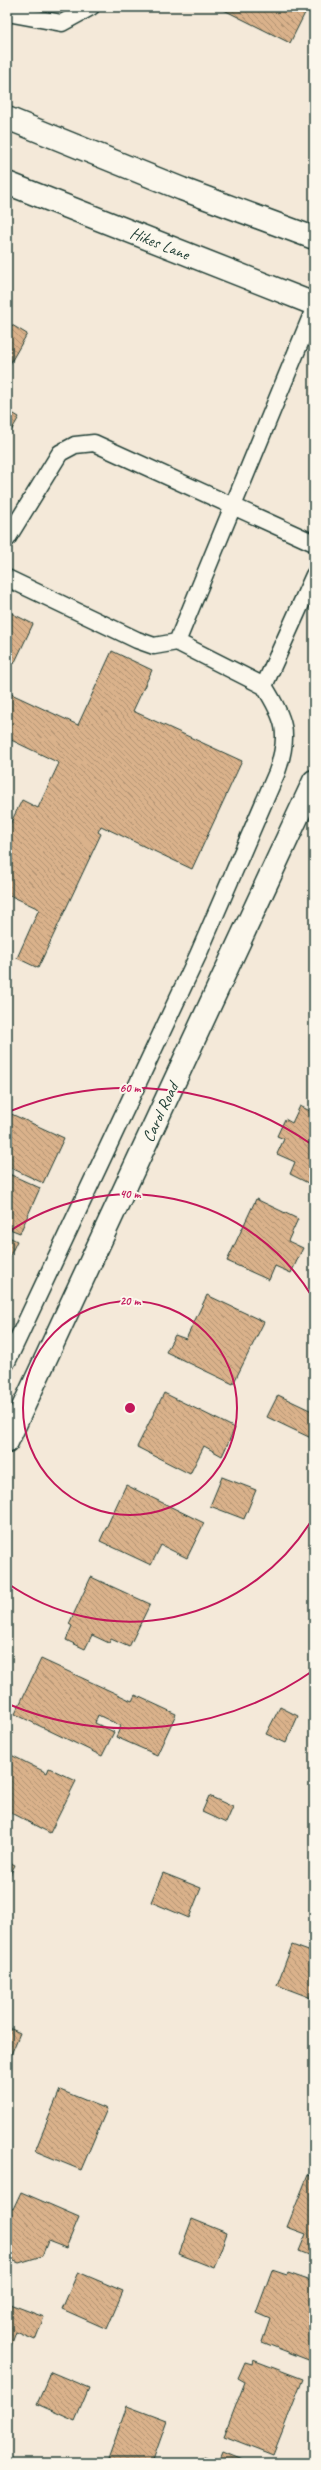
<svg xmlns="http://www.w3.org/2000/svg" width="321" height="2470" viewBox="0 0 321 2470" font-family="Caveat,sans-serif">
  <style>
    .building { fill: url(#building-back-hatch); stroke: #1f3d34 }
    .lines { fill: none; stroke-linecap: round; stroke-linejoin: round }
    .service-casing { stroke: #1f3d34; stroke-width: 19 }
    .minor-casing { stroke: #1f3d34; stroke-width: 25 }
    .secondary-casing { stroke: #1f3d34; stroke-width: 25 }
    .service { stroke: #fbf7ec; stroke-width: 16 }
    .minor { stroke: #fbf7ec; stroke-width: 22 }
    .secondary { stroke: #fbf7ec; stroke-width: 22 }
    .ring { fill: none; stroke: #c2185b; stroke-width: 2 }
    .labels { text-anchor: middle; stroke-width: 4; stroke-linejoin: round; paint-order: stroke }
    .street-label { font-size: 17px; fill: #1f3d34; stroke: #fbf7ec }
    .centre { fill: #c2185b; stroke: #fbf7ec; stroke-width: 2 }
    .ring-label { font-size: 12px; text-anchor: middle; font-weight: bold; fill: #c2185b; stroke: #fbf7ec; stroke-width: 4; stroke-linejoin: round; paint-order: stroke }
  </style>
  <defs>
    <pattern id="building-back-hatch" width="6" height="6" patternUnits="userSpaceOnUse"><rect width="6" height="6" fill="#dab28b"/><path d="M-1 5l2 2M0 0l6 6M5-1l2 2" fill="none" stroke="#b09272"/></pattern>
  </defs>
  <rect width="100%" height="100%" fill="#f4e9d9"/>
  <filter id="ink" filterUnits="userSpaceOnUse"><feTurbulence type="fractalNoise" baseFrequency=".025" numOctaves="2"/><feDisplacementMap in="SourceGraphic" scale="8" xChannelSelector="R" yChannelSelector="G"/><feConvolveMatrix kernelMatrix="1 2 1 2 8 2 1 2 1" color-interpolation-filters="sRGB"/></filter>
  <g filter="url(#ink)">
    <path class="building" d="M218,7h90l-18,36z
      M7,322l20,12 -20,35z
      M7,410l12,7 -12,21z
      M7,611l26,13 -19,40 -7,-4z
      M112,651l40,19 -19,41 109,50 -50,108 -91,-43 -3,6 3,2 -63,134 -21,-10 22,-49 -32,-15v-64l15,-30 16,8 21,-45 -52,-25v-46l71,33z
      M300,1106l14,7v63l-4,8 -20,-10 5,-12 -18,-8 7,-15 -7,-3 8,-17 7,4z
      M7,1112l57,26 -21,45 -36,-17z
      M7,1173l33,15 -20,45 -13,-5z
      M256,1199l42,20 -10,22 15,7 -12,25 -16,-7 -6,14 -42,-19z
      M7,1236l10,5 -10,21z
      M207,1295l57,27 -31,62 -67,-32 9,-17 11,4z
      M164,1393l71,35 -13,28 -18,-10 -14,28 -53,-27z
      M278,1395l36,17 -1,27 -46,-22z
      M222,1477l34,13 -12,29 -34,-13z
      M126,1485l78,38 -17,35 -26,-13 -10,20 -51,-24z
      M91,1577l59,27 -21,43 -18,-8 -2,4 -17,-8 -7,14 -19,-9 6,-14 -3,-2z
      M41,1659l91,42 3,-6 41,19 -19,41 -41,-18 5,-11 -23,-11 -3,8 19,9 -12,24 -87,-42z
      M280,1707l18,9 -12,27 -20,-9z
      M7,1753l40,20 2,-5 27,13 -26,52 -43,-22z
      M209,1796l24,11 -7,16 -24,-11z
      M7,1861l8,4 -8,16z
      M163,1873l38,15 -12,30 -38,-16z
      M292,1945l22,8v46l-37,-14z
      M7,2027l13,6 -10,24 -3,-1z
      M60,2090l47,19 -26,61 -46,-19z
      M308,2175l6,2v80l-15,-6 7,-17 -19,-7z
      M21,2192l58,25 -13,31 -18,-7 -6,15 -23,7 -12,-5v-52l6,3z
      M192,2219l35,14 -13,35 -35,-14z
      M272,2270l15,5 1,-2 26,9v69l-3,10 -49,-19 8,-23 -14,-6z
      M78,2272l45,19 -16,38 -45,-20z
      M7,2303l37,14 -9,23 -19,-8 -9,25z
      M253,2360l50,19 -30,76 -49,-19 21,-54 -7,-4 7,-16 7,2z
      M51,2372l38,16 -14,33 -38,-17z
      M127,2406l40,15 -15,42 -45,-1z
      M223,2452l27,11h-49l3,-7 15,6z"/>
    <g class="lines">
      <g class="service-casing">
        <path id="service" d="M7,13l55,10 29,-16
          M7,539l53,-86 15,-8 19,-2 220,100
          M7,578l130,62 17,6 23,-4 137,-333
          M177,642l87,44
          M7,1362l191,-407 79,-183c13,-38 8,-53 -13,-86l50,-111"/>
      </g>
      <g class="minor-casing">
        <path id="minor" d="M7,1442l307,-661"/>
      </g>
      <g class="secondary-casing">
        <path id="secondary" d="M7,118l175,71 132,49
          M7,183l307,121"/>
      </g>
      <use href="#service" class="service"/>
      <use href="#minor" class="minor"/>
      <use href="#secondary" class="secondary"/>
    </g>
  </g>
  <g class="ring">
    <circle cx="130" cy="1408" r="107"/>
    <path d="M313 1518A214 214 0 0 1 7 1583M7 1233A214 214 0 0 1 313 1298"/>
    <path d="M314 1670A320 320 0 0 1 8 1704M8 1112A320 320 0 0 1 314 1146"/>
  </g>
  <g class="labels">
    <g class="street-label">
      <text transform="translate(160 243) rotate(22)" y="6">Hikes Lane</text>
      <text transform="translate(160 1112) rotate(-65)" y="6">Carol Road</text>
    </g>
  </g>
  <circle cx="130" cy="1408" r="6" class="centre"/>
  <g class="ring-label">
    <text x="130" y="1092">60 m</text>
    <text x="130" y="1198">40 m</text>
    <text x="130" y="1305">20 m</text>
  </g>
  <rect width="321" height="2470" fill="none" stroke="#fbf7ec" stroke-width="24"/>
  <rect x="12" y="12" width="297" height="2446" fill="none" stroke="#1f3d34" stroke-width="1.5" filter="url(#ink)"/>
</svg>
